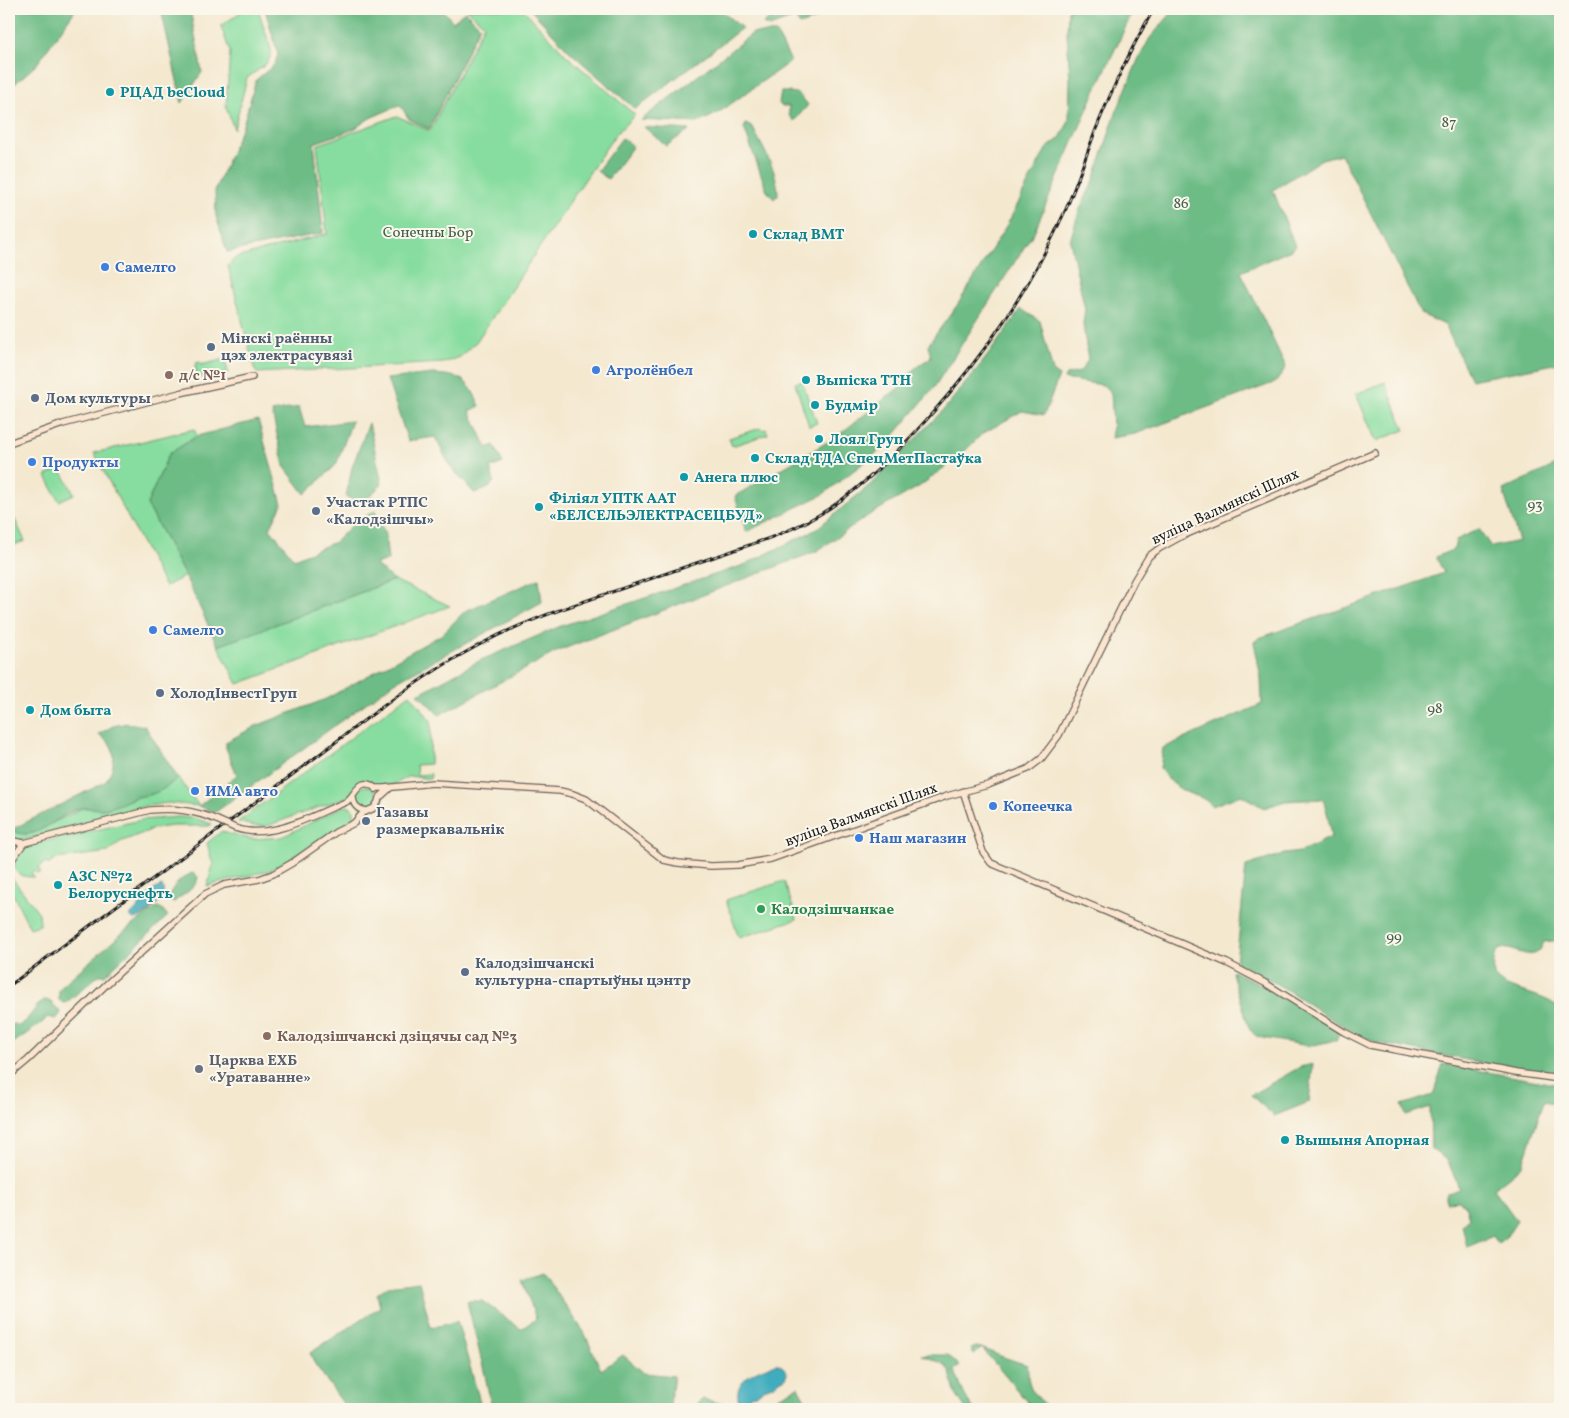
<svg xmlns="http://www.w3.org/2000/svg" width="1569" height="1418" viewBox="0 0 1569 1418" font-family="Vollkorn,serif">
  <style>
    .green { fill: #87dd9f; stroke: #527c5e }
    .forest { fill: #6dbc86; stroke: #446c51 }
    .water { fill: #40adbe; stroke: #2e646d }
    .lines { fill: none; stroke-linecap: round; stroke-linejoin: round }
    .secondary-casing { stroke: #68635b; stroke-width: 8 }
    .secondary { stroke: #fbe5cf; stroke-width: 5.5 }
    .rail-casing { stroke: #1c1c1c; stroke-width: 3 }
    .rail { stroke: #fbf7ec; stroke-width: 1; stroke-dasharray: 4; stroke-linecap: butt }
    .secondary-bridge-casing { stroke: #68635b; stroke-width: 8; stroke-linecap: butt }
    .secondary-bridge { stroke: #fbe5cf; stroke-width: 5.5 }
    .culture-dot { fill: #0f9aa8; stroke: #fbf7ec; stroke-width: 2 }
    .shop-dot { fill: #3f7fe0; stroke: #fbf7ec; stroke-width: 2 }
    .service-dot { fill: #5c6f8a; stroke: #fbf7ec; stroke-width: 2 }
    .education-dot { fill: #8d6e63; stroke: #fbf7ec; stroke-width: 2 }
    .leisure-dot { fill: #2e9e5b; stroke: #fbf7ec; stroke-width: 2 }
    .worship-dot { fill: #6b7280; stroke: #fbf7ec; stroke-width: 2 }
    .labels { text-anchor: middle; stroke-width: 4; stroke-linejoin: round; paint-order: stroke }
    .culture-label { font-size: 15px; font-weight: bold; fill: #0d838f; stroke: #fbf7ec; text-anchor: start }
    .park-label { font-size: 15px; fill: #41604a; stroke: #fbf7ec }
    .shop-label { font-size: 15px; font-weight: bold; fill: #366cbe; stroke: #fbf7ec; text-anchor: start }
    .service-label { font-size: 15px; font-weight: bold; fill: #4e5e75; stroke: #fbf7ec; text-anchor: start }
    .education-label { font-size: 15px; font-weight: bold; fill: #785e54; stroke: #fbf7ec; text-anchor: start }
    .street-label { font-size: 15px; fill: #1c1c1c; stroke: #fbf7ec }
    .leisure-label { font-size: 15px; font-weight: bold; fill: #27864d; stroke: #fbf7ec; text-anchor: start }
    .worship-label { font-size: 15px; font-weight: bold; fill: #5b616d; stroke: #fbf7ec; text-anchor: start }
  </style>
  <rect width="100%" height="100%" fill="#fbf7ec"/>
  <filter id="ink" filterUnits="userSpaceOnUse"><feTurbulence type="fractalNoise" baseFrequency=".02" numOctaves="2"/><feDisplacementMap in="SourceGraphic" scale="10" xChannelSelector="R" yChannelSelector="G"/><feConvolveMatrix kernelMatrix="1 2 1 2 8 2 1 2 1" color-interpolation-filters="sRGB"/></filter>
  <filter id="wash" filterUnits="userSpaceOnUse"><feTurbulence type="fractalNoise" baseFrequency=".0096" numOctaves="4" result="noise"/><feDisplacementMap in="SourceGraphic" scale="20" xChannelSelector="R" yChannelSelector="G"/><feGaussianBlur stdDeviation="1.12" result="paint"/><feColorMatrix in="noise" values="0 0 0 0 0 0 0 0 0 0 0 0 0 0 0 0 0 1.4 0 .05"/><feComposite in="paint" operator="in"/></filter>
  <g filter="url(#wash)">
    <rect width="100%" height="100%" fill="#f4e8cf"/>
    <path class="green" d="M245,9h13l13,40v7l-6,9 -18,13 -13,51 -8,-22 4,-55 -9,-26z
      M467,9h56l43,46 69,60 -20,20 -9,13 -130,194 -16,15 -17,6 -186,10 -2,-2 -27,-105 7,-8 92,-24 -10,-89 80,-29 33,15 54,-106z
      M225,359l3,14 -25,5 -1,-2 -5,1 -2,-11 1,-3 4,-1 1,3z
      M802,381l15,42 -8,3 -14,-43z
      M1385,382l20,48 -29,11 -20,-47z
      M761,428l1,2 4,-1 2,5 -36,12 -3,-8z
      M194,429l3,7 -28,18 -22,50 38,72 -20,11 -71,-134z
      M60,468l14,26 -15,7 -13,-25z
      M9,507l16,34 -16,6z
      M394,580l56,26 -212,78 -20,-38z
      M410,694l21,27 -1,43 -14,1 1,10 14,-1 -1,5 -21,-3 -13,8 -17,2 -17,-4c-9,5 -8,11 -15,15l-80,29h-13l-16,-4z
      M178,778l21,28 -31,-3 -28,4 -116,33h-4l-11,-5v-4l2,-1 14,4 8,-1 49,-25h6l64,-14 10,-5z
      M355 797a11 11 0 1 1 22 0a11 11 0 1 1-22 0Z
      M346,806l5,1 3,3v6l-4,5 -79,49 -64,16 6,-21 -6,-22 15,-12 7,3 23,5 30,-2 58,-29z
      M178,817l15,1 19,6 -3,2h-37l-16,2 -36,14 -12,10 -52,7 -8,6 -2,-3 -8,6 3,4 -3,2 -4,-3 -3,2 3,4c-4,0 -9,0 -13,-2 -15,-6 -1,-25 7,-30l113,-25z
      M9,874l30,39 1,12 -10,3 -21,-42z
      M784,881l13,38 -58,19 -13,-38z"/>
    <path class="forest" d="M9,9h67l-39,55 -28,25z
      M161,9h29l12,63 -20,31z
      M265,9h177l11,13 12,-11 15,15 -51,103 -20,-10 -9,-14 -30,13 -16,11 -40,14 9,90 -96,19 -11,-36 -1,-26 28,-65 13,-45 18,-15 4,-10z
      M530,9h189l23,19 -107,81 -65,-57z
      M783,9h34l-1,10 -16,6 -5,-7 -26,9 -6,-3z
      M1068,9h66l-41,87 -59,136 -101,157 -49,58 -62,48 -76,37 -11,-36 101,-59 65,-51 13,-17 17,-12 -3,-12 30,-41 50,-81 38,-74 14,-11 9,-17 1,-41 -3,-46z
      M1175,9h385v354l-89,17 -26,-55 -24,-11 -80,-160 -19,5 -49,31 22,56 -4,4 -50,22 45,95 -10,15 -141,52 -24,4 2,-12 -2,-33 -8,-8 -39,-6 2,-4 14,-3 8,-12 -5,-36 2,-15 -15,-68 9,-30 15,-31 20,-62 24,-58 12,-22z
      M753,33h23l15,28 -73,52 -20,10 -57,-3z
      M781,92c16,0 17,0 27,13l-14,16 -5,-6v-9h-8l-2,-3z
      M746,124l7,4c10,21 25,43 25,67l-4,4 -7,-8 -23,-63z
      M644,127l45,3 -23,16z
      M622,138l11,8 -25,33 -11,-8z
      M1021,309l19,12 13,51 6,4 -15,39 -22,-4 -40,23 -19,19 -43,33 -51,29 -52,36 -259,100 -119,64 -21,-21 63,-34 80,-34 183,-61 71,-35 55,-45 76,-78 39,-48z
      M432,374c31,2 35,4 48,32l-10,5 17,37 7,-3 9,18 -13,5 4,13 -5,7 -15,5 -24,-27 -15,-29 -27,4 -21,-62z
      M299,407l6,20 47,-6 -16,44 -31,29 -21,-28 -12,-54z
      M258,420l24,84 -12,24 24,31 41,-17 20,-20 20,-11 10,23 3,26 -13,4 19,16 -176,66 -33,-70 -38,-72 22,-50 28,-18z
      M369,423l13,61 -19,19 -17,-6 6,-30z
      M1560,463v477l-16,2c-2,3 -3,8 -6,10 -16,12 -48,-28 -44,24 3,3 6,6 9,8 14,8 50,13 57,26v42c-2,7 0,15 0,23l-20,-1 -162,-31c-34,-13 -61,-34 -91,-53 -17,-10 -34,-19 -51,-27l10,-97 38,-12 16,-2 31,-15 -3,-21 -5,-17 -38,2 -21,7 -23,-13 -29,11c-10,-11 -17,-9 -28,-15 -11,-6 -17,-13 -24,-23l3,-20 99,-44 -1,-26 -7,-36 5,-4 185,-65 -8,-16 18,-8 2,-9 23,-11 12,18 28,-6 -16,-51z
      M539,579l3,23 -147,80 -178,129 -3,1 -15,-6 38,-31 -11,-27v-6l30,-16 70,-27 115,-64 24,-24z
      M127,723l18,3 33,52c-7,6 -16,13 -26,16 -5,2 -12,2 -18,4 -11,4 -18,9 -29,11 -8,1 -16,-3 -24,-1 -23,5 -45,37 -70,22l92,-47c9,-7 14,-27 8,-37 -3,-5 -8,-8 -12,-12l14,-8z
      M192,873l4,2 2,2c-1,11 -16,18 -24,25l-5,-1 -1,-4c5,-11 13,-19 24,-24z
      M158,907l4,2 6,7 -63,59h-6l-32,27 -4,1 -4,-3v-10l7,-8 60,-52 18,-14z
      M1233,971l44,21 31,21 30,17v6l-2,4 -27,6 -52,-9c-11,-9 -11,-20 -15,-33 -4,-11 -8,-21 -10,-32z
      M44,1000c8,0 12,8 17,13l-5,6 -9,-2 -4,5 -34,24v-21l5,-1 5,2c11,-7 15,-19 25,-26z
      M1313,1064l-4,38 -35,14 -23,-21 49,-28z
      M1443,1064l117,21v19l-16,-3 -22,65 -28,23 23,32 -10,15 -9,7 -5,-7 -26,11 -5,-23 7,-6 -4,-13 -6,-4 -13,1v-9l13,-5 -11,-27 -17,-12 -1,-42 -24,8 -4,-10 31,-10z
      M543,1273l41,59 17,38 22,-15 21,18 30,3 -4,27 3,6h-181l-7,-34 -18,-74h15l39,28 15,-10 -14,-39z
      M419,1282l12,46 26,-7 25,88h-135l-32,-45 -5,-11 70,-46 -3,-13 11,-8z
      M976,1347l5,1 22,9 24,8c2,6 0,11 2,17 3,12 12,17 19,27h-15l-51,-61 -8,6 -3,-5z
      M922,1355h26l12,11 -6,4c6,13 10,28 20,39h-8l-11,-17 -5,-20 -6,-8z
      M798,1387l12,22h-56z
      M703,1399l39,10h-51z"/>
    <path class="water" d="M162,886c2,4 2,8 0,12 -5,8 -20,20 -29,21l-3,-2c2,-4 5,-6 8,-9 7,-9 13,-19 24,-22z
      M775,1364h4l5,4 3,5 -2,5 -13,8 -8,3 -8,6 -7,1v7l-5,2 -5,-3c-7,-23 18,-32 36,-38z"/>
  </g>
  <g filter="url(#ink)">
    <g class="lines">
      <g class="secondary-casing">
        <path id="secondary" d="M9,443l54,-19 117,-31 72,-16
          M375,788h9l49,-5 127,8 13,3 13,5 78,61 14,3 33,3 27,-1 33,-6 176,-63 41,-11 40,-16 13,-10 18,-24 75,-154 15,-25 11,-8 20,-11 195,-84
          M963,791l20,61 8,11 236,100 38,20 79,49 26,13 146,28 44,6
          M353,797c0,8 5,13 14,14
          M235,828c37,13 77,-13 111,-26 10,-7 14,-28 30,-13
          M13,841l11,2 126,-33c25,-2 43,0 67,10
          M9,861l4,-3 11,-15
          M9,1076l19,-16 83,-80 94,-86 19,-9 35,-6 14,-5 19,-11 44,-31 18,-9 9,-10 11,-5 4,-6 1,-4 10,-9"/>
      </g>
      <use href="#secondary" class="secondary"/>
      <g class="rail-casing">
        <path id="rail" d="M9,986c94,-70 189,-141 283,-211 61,-45 120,-95 187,-130 39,-21 82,-36 124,-50 37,-13 74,-25 111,-38 39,-13 82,-26 116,-49 36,-24 69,-57 98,-90 58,-65 102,-129 138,-209 11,-26 20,-53 30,-80 17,-42 35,-82 58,-120"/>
      </g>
      <use href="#rail" class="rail"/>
      <g class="secondary-bridge-casing">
        <path id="secondary-bridge" d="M217,820l18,8"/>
      </g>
      <use href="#secondary-bridge" class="secondary-bridge"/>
    </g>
  </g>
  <g class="culture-dot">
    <circle cx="110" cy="92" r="5"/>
    <circle cx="753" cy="234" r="5"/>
    <circle cx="806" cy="380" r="5"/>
    <circle cx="815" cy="405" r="5"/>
    <circle cx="819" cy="439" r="5"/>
    <circle cx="755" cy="458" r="5"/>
    <circle cx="684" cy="477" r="5"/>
    <circle cx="539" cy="507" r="5"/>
    <circle cx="30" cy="710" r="5"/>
    <circle cx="58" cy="885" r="5"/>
    <circle cx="1285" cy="1140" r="5"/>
  </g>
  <g class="shop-dot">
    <circle cx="105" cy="267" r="5"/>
    <circle cx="596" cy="370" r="5"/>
    <circle cx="32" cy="462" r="5"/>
    <circle cx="153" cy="630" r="5"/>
    <circle cx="195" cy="791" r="5"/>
    <circle cx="993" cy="806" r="5"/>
    <circle cx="859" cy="838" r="5"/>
  </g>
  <g class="service-dot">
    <circle cx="211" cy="347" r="5"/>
    <circle cx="35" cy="398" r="5"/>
    <circle cx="316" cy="511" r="5"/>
    <circle cx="160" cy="693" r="5"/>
    <circle cx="366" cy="821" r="5"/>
    <circle cx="465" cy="972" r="5"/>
  </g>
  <g class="education-dot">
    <circle cx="169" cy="375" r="5"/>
    <circle cx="267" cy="1036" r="5"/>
  </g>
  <circle class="leisure-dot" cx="761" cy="909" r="5"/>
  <circle class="worship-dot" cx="199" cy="1069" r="5"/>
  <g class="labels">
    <g class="culture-label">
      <text x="120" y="97">РЦАД beCloud</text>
      <text x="763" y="239">Склад BMT</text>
      <text x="816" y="385">Выпіска ТТН</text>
      <text x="825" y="410">Будмір</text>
      <text x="829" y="444">Лоял Груп</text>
      <text x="765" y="463">Склад ТДА СпецМетПастаўка</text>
      <text x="694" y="482">Анега плюс</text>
      <text x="549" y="503">Філіял УПТК ААТ<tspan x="549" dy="17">«БЕЛСЕЛЬЭЛЕКТРАСЕЦБУД»</tspan></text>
      <text x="40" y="715">Дом быта</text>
      <text x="68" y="881">АЗС №72<tspan x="68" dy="17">Белоруснефть</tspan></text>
      <text x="1295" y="1145">Вышыня Апорная</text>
    </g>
    <g class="park-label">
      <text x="1449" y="127">87</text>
      <text x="1181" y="208">86</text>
      <text x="428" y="237">Сонечны Бор</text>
      <text x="1535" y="509">93</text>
      <text x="1435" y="713">98</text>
      <text x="1394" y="941">99</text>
    </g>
    <g class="shop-label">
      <text x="115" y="272">Самелго</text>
      <text x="606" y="375">Агролёнбел</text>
      <text x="42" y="467">Продукты</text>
      <text x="163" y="635">Cамелго</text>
      <text x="205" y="796">ИМА авто</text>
      <text x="1003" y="811">Копеечка</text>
      <text x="869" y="843">Наш магазин</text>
    </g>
    <g class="service-label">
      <text x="221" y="343">Мінскі раённы<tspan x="221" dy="17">цэх электрасувязі</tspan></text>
      <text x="45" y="403">Дом культуры</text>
      <text x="326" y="507">Участак РТПС<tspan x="326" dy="17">«Калодзішчы»</tspan></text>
      <text x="170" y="698">ХолодІнвестГруп</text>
      <text x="376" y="817">Газавы<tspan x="376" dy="17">размеркавальнік</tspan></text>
      <text x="475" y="968">Калодзішчанскі<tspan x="475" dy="17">культурна-спартыўны цэнтр</tspan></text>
    </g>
    <g class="education-label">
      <text x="179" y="380">д/с №1</text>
      <text x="277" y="1041">Калодзішчанскі дзіцячы сад №3</text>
    </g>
    <g class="street-label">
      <text transform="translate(1225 506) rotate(-25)" y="5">вуліца Валмянскі Шлях</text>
      <text transform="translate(861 814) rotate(-20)" y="5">вуліца Валмянскі Шлях</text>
    </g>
    <g class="leisure-label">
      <text x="771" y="914">Калодзішчанкае</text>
    </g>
    <g class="worship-label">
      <text x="209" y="1065">Царква ЕХБ<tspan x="209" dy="17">«Уратаванне»</tspan></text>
    </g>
  </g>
  <rect width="1569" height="1418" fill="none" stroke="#fbf7ec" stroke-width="30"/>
</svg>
